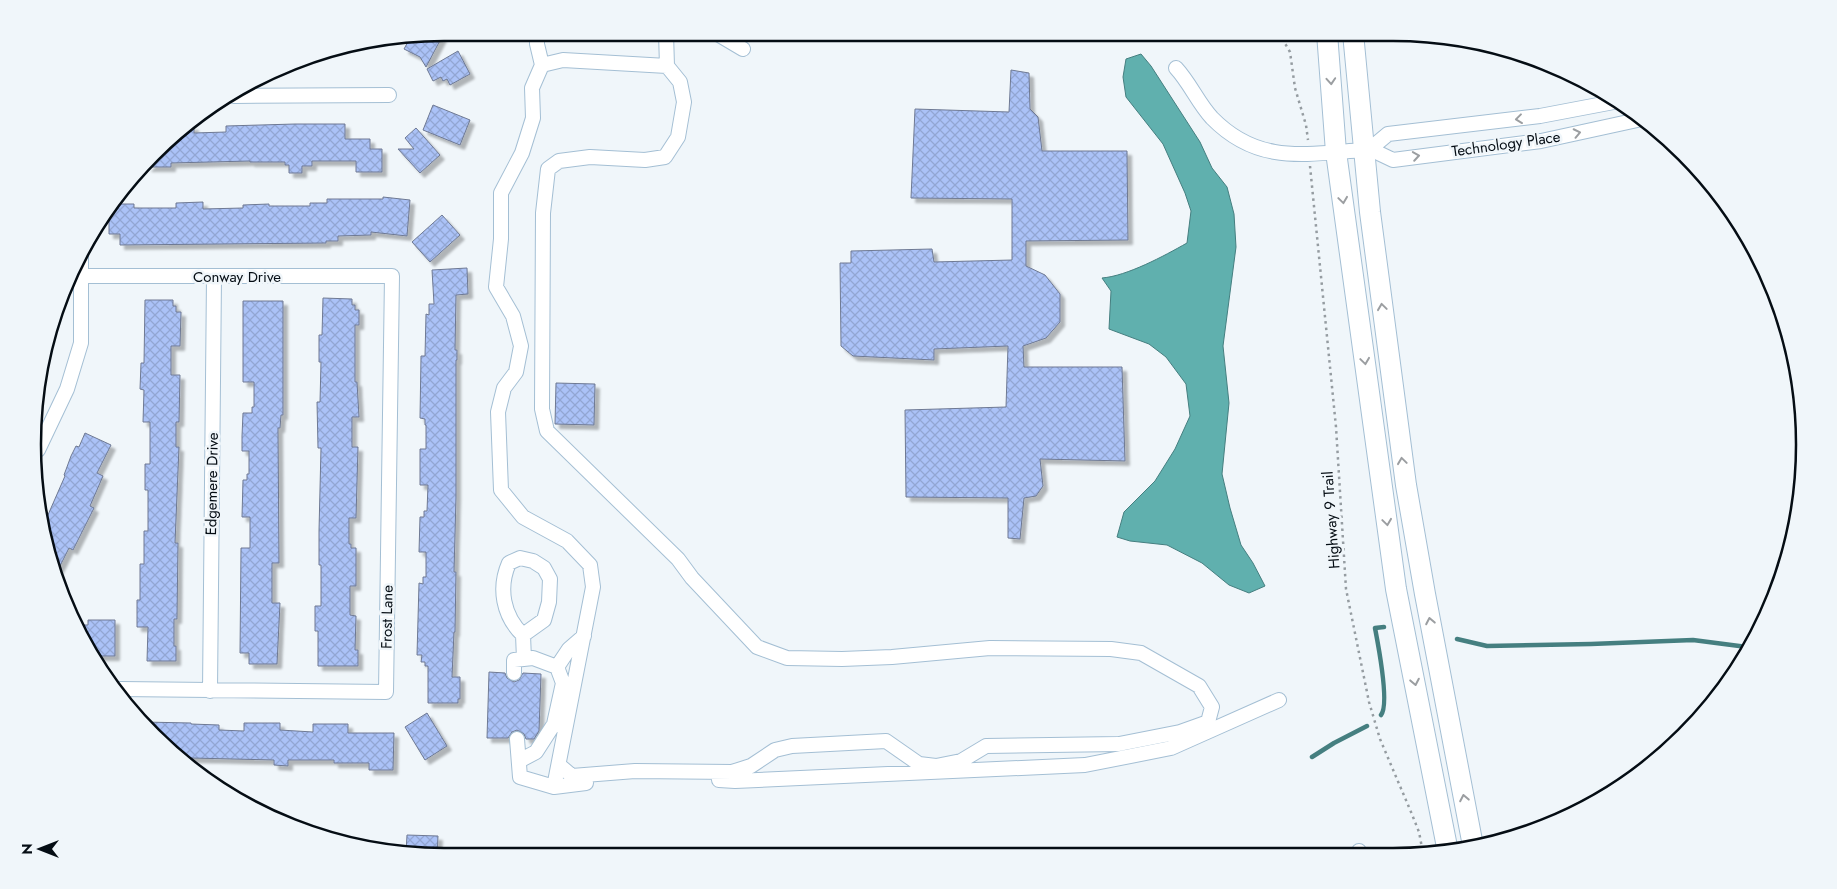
<svg xmlns="http://www.w3.org/2000/svg" width="1837" height="889" viewBox="0 0 1837 889" font-family="Jost,sans-serif">
  <style>
    .water { fill: #60b0ae; stroke: #457f80 }
    .lines { fill: none; stroke-linecap: round; stroke-linejoin: round }
    .stream { stroke: #457f80; stroke-width: 4.5 }
    .building { fill: url(#building-cross-hatch); stroke: #6e7993; filter: url(#shadow) }
    .minor-casing { stroke: #a4bfd4; stroke-width: 16 }
    .highway-casing { stroke: #a4bfd4; stroke-width: 22 }
    .path { stroke: #959ca1; stroke-width: 2.5; stroke-dasharray: 2.5 4; stroke-linecap: butt }
    .minor { stroke: #fff; stroke-width: 14 }
    .highway { stroke: #fff; stroke-width: 20 }
    .oneway { stroke: #9b9ea1 }
    .labels { text-anchor: middle; stroke-width: 5; stroke-linejoin: round; paint-order: stroke }
    .street-label { font-size: 15px; fill: #050d14; stroke: #f0f6fa }
    .rim { fill: none; stroke: #050d14; stroke-width: 2.5 }
  </style>
  <defs>
    <pattern id="building-cross-hatch" width="8" height="8" patternUnits="userSpaceOnUse" patternTransform="scale(1.25)"><rect width="8" height="8" fill="#abc2f7"/><path d="M0 0l8 8M0 8l8-8" fill="none" stroke="#92a6d3"/></pattern>
    <filter id="shadow"><feDropShadow dx="4.5" dy="4.5" stdDeviation="1" flood-color="#0004"/></filter>
  </defs>
  <rect width="100%" height="100%" fill="#f0f6fa"/>
  <path class="water" d="M1141,54l10,12 49,76 12,26 15,19 7,27 2,33 -13,99 6,57 -7,71 8,34 11,37 12,18 12,23 -16,7 -20,-8 -27,-22 -35,-18 -37,-4 -13,-4 7,-25 31,-31 20,-32 15,-33 -4,-32 -20,-27 -17,-13 -40,-15 2,-38 -9,-13c25,-2 62,-22 85,-35l4,-32 -6,-18 -22,-49 -37,-47 -3,-20 3,-18z"/>
  <g class="lines">
    <path class="stream" d="M1457,639l30,7 104,-2 102,-4 54,7
      M1381,715c9,-11 -3,-71 -6,-87l9,-1
      M1312,757l22,-14 33,-17"/>
  </g>
  <path class="building" d="M444,33l-18,34 -6,-10 -16,-8 6,-11z
    M458,51l12,23 -20,11 -3,-6 -4,2 -2,-4 -8,4 -6,-12z
    M1011,70l18,3 1,36 8,8 4,34h85l1,89 -102,1v25l19,9 15,19v28l-14,16 -23,8 1,21h98l3,94 -85,-2 3,27 -7,10 -12,2 -4,41 -12,-1v-40l-102,-1 -1,-87 101,-3 2,-61 -74,3v11l-81,-4 -12,-10 -1,-83h11v-12l81,-2 2,13 78,-2v-61l-101,-1 4,-89 94,3z
    M433,105l37,15 -10,25 -37,-15z
    M295,124h50v15h25v10h12v23h-26v-11h-44v5h-10v7h-13v-8h-4v-3h-35v-1l-79,2v4h-24l39,-41h8v7l32,-1v-6z
    M416,128l24,27 -20,18 -22,-24h16l-9,-11z
    M383,197l27,3 -3,36 -36,-4v3l-33,1v5h-12v2l-206,2v-11h-11v-25l3,-5h22v4h42v-5l27,-1v7l40,-1v-3l26,-1v2h41v-3h17v-4h56z
    M442,215l18,20 -30,27 -18,-20z
    M467,268l1,26 -12,1 -1,55h2v10h-1v137l-2,75h2l-1,60h-1l-2,45h8v22h-2v4h-30v-37h-3v-4h-4l1,-7h-5l2,-72 4,1v-7h3v-25h-7l1,-35h4v-6h3l1,-26h-8v-36h6v-24h-1v-6l-5,-1 1,-62h4l1,-42 3,1v-11h5l-2,-34z
    M323,298l29,1v6h3v5h4v15h-4v57h2l2,35h-7v30h6l-2,71h-7v26h2v4h5v38h-6v29l6,1 -1,34h3v16h-40v-35h-3v-25h6v-41h-2v-34l2,-83h-3l-1,-46h3l1,-40h-2v-27h3z
    M145,300h28v6h3v6h5l-1,34h-9v29h9l-1,47h-3v25h3l-4,96h3l-1,76h-3v27h2v15h-29l1,-34h-11v-27h3v-36h4v-33h4v-41h-3v-26h5v-42h-7l1,-32 -4,-1 1,-26h3z
    M243,301h40v114h-2l-1,13h-2l1,135h-7v40h8l-3,61h-28v-11h-9l1,-105h9v-31h-8l1,-37h4v-6h2v-23h-7v-15l1,-23h9v-6h2v-25h-11z
    M556,383l39,1 -1,41 -39,-1z
    M85,433l26,12 -14,28 6,3 -13,30 4,2 -21,42 -4,-2 -11,22 -14,-46 21,-48 -1,-1 7,-19 5,-10 3,1z
    M88,620h27v36h-19l-21,-29v-2h13z
    M489,672l16,1 2,5 7,4 5,-2 4,-7 18,1 -2,57 -5,8h-8l-2,-5 -7,-4 -5,2 -4,6h-21z
    M427,713l20,33 -22,14 -20,-33z
    M143,722l48,1v1l28,1v5l25,1v-8h36v7l33,2v-8h35v9h46l-1,37h-24v-7h-35v-3h-46v6l-14,-1v-5l-83,-2v9l-38,-31z
    M407,835l31,1 -1,20 -31,-3z"/>
  <g class="lines">
    <g class="minor-casing">
      <path id="minor" d="M537,33v11l5,21 -10,23 1,30 -11,35 -21,40v46l-5,48 17,29 8,30 -5,26 -12,16 -6,24 3,78 22,27 44,24 23,24 3,22 -39,200
        M716,33l27,16
        M542,65l21,-5 104,6 -1,-33
        M1176,68c14,15 22,35 36,50 46,47 93,36 152,32l6,-1 18,-15 152,-18 79,-15
        M234,96l155,-1
        M1370,149l23,11 148,-19 101,-22
        M81,276h311l-6,416 -266,-3
        M38,450l29,-61 14,-46v-88
        M523,635c-20,-19 -25,-47 -14,-72l11,-5 13,3 11,7 6,11 -1,23 -5,18 -21,15 1,24
        M557,667l12,-18 15,-13
        M514,673v-13l19,-2 24,9 6,16 -9,41 -18,28 -17,9
        M210,691l4,-414
        M517,739l3,38 34,10 32,-4
        M559,765l13,11 63,-5 97,1 19,-6 24,-16 17,-4 94,-5 33,23 17,2 25,-5 25,-15 133,-2 61,-12 28,-10 4,-15 -13,-21 -58,-33 -30,-4 -121,-1 -98,9 -50,2 -55,-1 -30,-11 -65,-69 -14,-19 -131,-128 -5,-22 1,-196 5,-44 11,-8 31,-4 55,3 20,-3 13,-20 6,-35 -4,-20 -13,-16
        M719,780l16,1 350,-16 86,-17 108,-48
        M1359,853v-2"/>
    </g>
    <g class="highway-casing">
      <path id="highway" d="M1327,33l9,119 60,437 52,263
        M1353,33l17,179 36,273 19,109 48,252"/>
    </g>
    <path class="path" d="M1279,33l11,19 5,36 11,37 2,15
      M1310,166l26,261 10,162 23,113 11,37 31,73 8,20 4,21"/>
    <use href="#minor" class="minor"/>
    <use href="#highway" class="highway"/>
  </g>
  <defs><path id="oneway-chevron" d="M-2-3.5L2.5 0L-2 3.5" fill="none" stroke-width="1.6" stroke-linecap="round" stroke-linejoin="round" transform="scale(1.25)"/></defs>
  <g class="oneway">
    <use href="#oneway-chevron" transform="translate(1331 81) rotate(86)"/>
    <use href="#oneway-chevron" transform="translate(1519 119) rotate(173)"/>
    <use href="#oneway-chevron" transform="translate(1577 133) rotate(-12)"/>
    <use href="#oneway-chevron" transform="translate(1416 156) rotate(-9)"/>
    <use href="#oneway-chevron" transform="translate(1343 200) rotate(82)"/>
    <use href="#oneway-chevron" transform="translate(1382 307) rotate(-98)"/>
    <use href="#oneway-chevron" transform="translate(1365 361) rotate(82)"/>
    <use href="#oneway-chevron" transform="translate(1402 461) rotate(-98)"/>
    <use href="#oneway-chevron" transform="translate(1387 522) rotate(82)"/>
    <use href="#oneway-chevron" transform="translate(1430 621) rotate(-101)"/>
    <use href="#oneway-chevron" transform="translate(1415 682) rotate(79)"/>
    <use href="#oneway-chevron" transform="translate(1464 798) rotate(-101)"/>
  </g>
  <g class="labels">
    <g class="street-label">
      <text transform="translate(1506 144) rotate(-8)" y="5">Technology Place</text>
      <text x="237" y="282">Conway Drive</text>
      <text transform="translate(212 484) rotate(-89)" y="5">Edgemere Drive</text>
      <text transform="translate(1331 520) rotate(-94)" y="5">Highway 9 Trail</text>
      <text transform="translate(387 617) rotate(-89)" y="5">Frost Lane</text>
    </g>
  </g>
  <path d="M0 0H1837V889H0ZM444 41H1393A403 403 0 0 1 1796 444V445A403 403 0 0 1 1393 848H444A403 403 0 0 1 41 445V444A403 403 0 0 1 444 41Z" fill="#f0f6fa" fill-rule="evenodd"/>
  <path class="rim" d="M444 41H1393A403 403 0 0 1 1796 444V445A403 403 0 0 1 1393 848H444A403 403 0 0 1 41 445V444A403 403 0 0 1 444 41Z"/>
  <g transform="translate(40 849) rotate(270)" stroke="#f0f6fa" stroke-width="4" paint-order="stroke">
  <path d="M0-4L9 19L0 12L-9 19Z" fill="#050d14"/>
  <text y="-8" font-size="14" font-weight="bold" text-anchor="middle" fill="#050d14">N</text>
  </g>
</svg>
